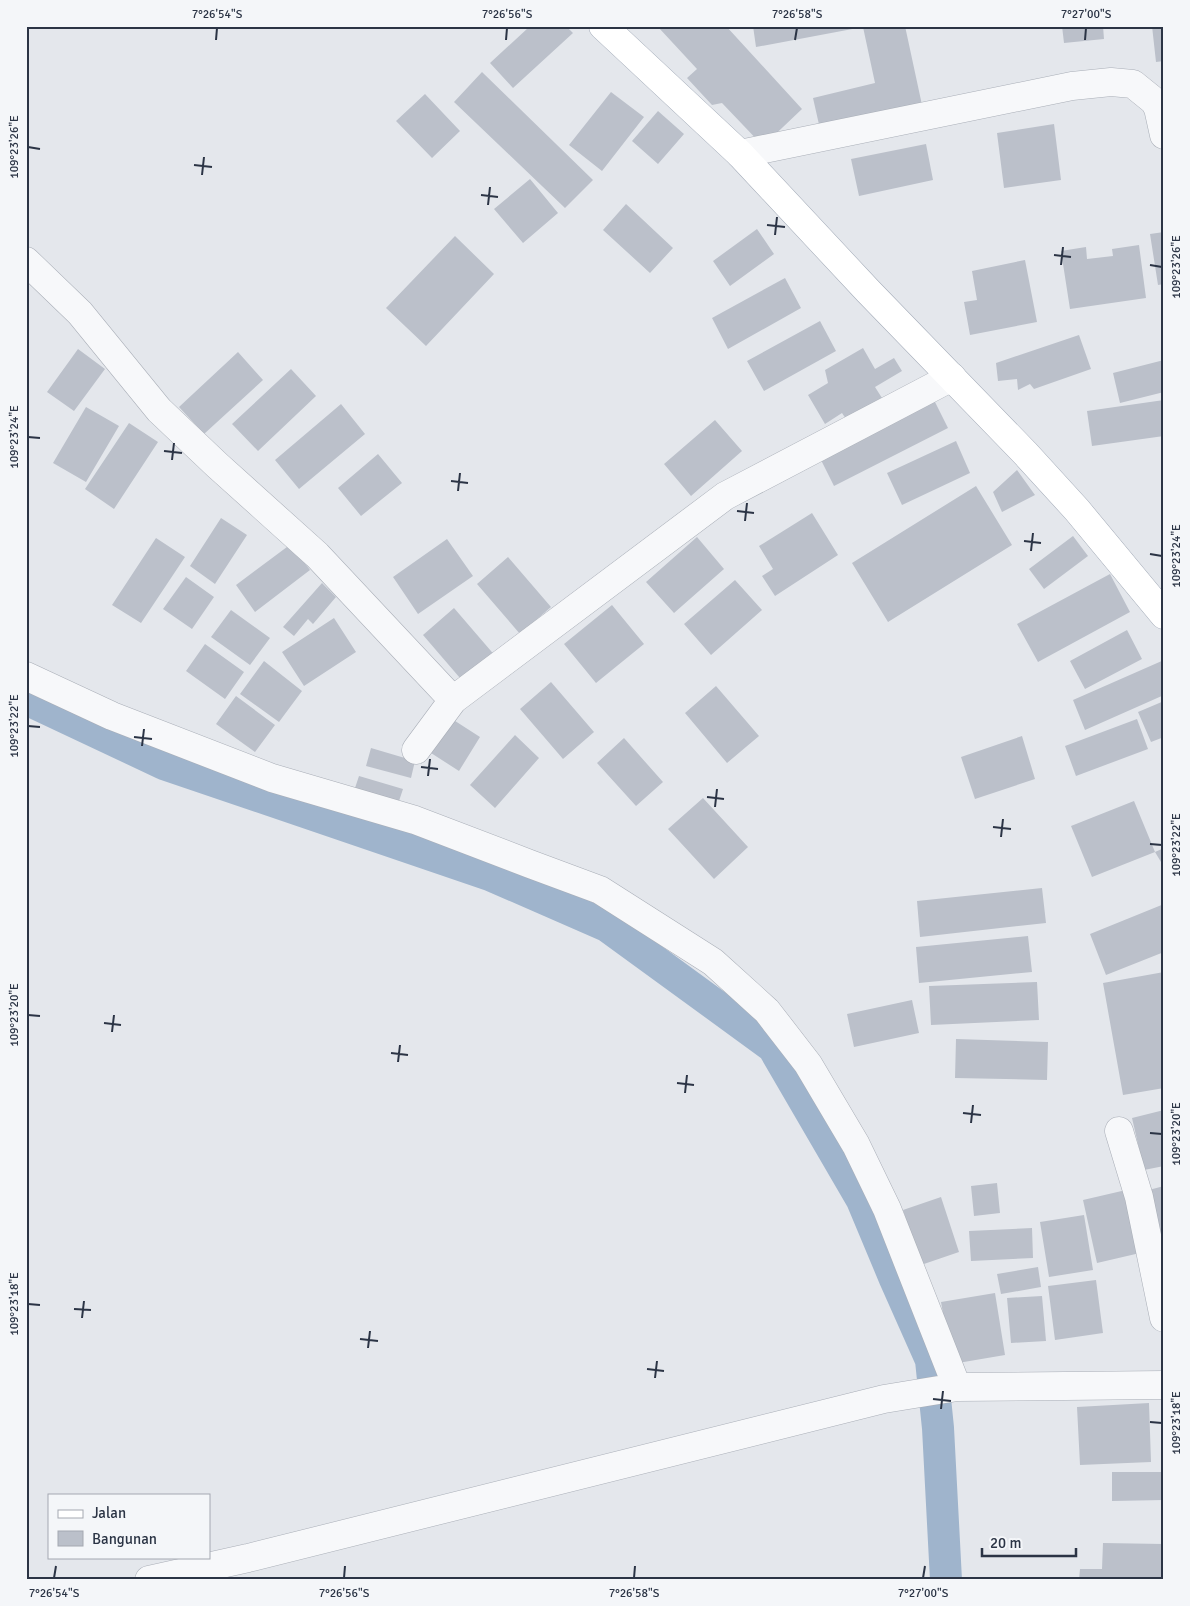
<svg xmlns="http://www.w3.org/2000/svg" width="1190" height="1606" viewBox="0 0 1190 1606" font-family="Signika,sans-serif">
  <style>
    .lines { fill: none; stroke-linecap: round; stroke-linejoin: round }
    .canal { stroke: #9fb4cc; stroke-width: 32 }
    .building { fill: #bbc0ca }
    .minor-casing { stroke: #a9aeb7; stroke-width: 29 }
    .major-casing { stroke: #a3abb8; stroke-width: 29 }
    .minor { stroke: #f7f8fa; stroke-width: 28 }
    .major { stroke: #fff; stroke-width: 28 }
    .ticks { fill: none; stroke: #2b3445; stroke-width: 2 }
    .neatline { fill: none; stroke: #2b3445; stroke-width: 2 }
    .ticks-label { font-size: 12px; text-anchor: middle; fill: #2b3445 }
  </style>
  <rect width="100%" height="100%" fill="#e4e7ec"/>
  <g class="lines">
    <path class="canal" d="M26,699l138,65 326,111 117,51 166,121 89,153 33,79 36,81 7,68 8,152"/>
  </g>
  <path class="building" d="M526,26h40l7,7 -60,55 -23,-25 38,-35z
    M662,26h64l76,83 -39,37 -41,-43 -10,2 -25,-27 10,-9 -38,-41z
    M753,26h152l17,79 -102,24 -7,-31 62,-15 -12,-56 -107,20z
    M1062,26h41l1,13 -40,4z
    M1152,26h12v35l-8,1z
    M482,72l111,108 -28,28 -111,-106z
    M611,92l33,25 -42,54 -33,-26z
    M425,94l35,37 -28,27 -36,-37z
    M658,111l26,23 -26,30 -26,-23z
    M1054,124l7,56 -57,8 -7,-55z
    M926,144l7,36 -74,16 -8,-37z
    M530,179l28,34 -35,30 -29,-34z
    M626,204l47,44 -23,25 -47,-43z
    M757,229l17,25 -44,32 -17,-25z
    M1164,232v52l-6,1 -8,-51z
    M455,236l39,38 -68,72 -40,-38z
    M1139,245l7,53 -76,11 -9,-58 25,-4 1,12 26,-3 -1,-7z
    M1025,260l12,62 -67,13 -6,-33 13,-2 -5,-29z
    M785,278l16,30 -73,41 -16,-31z
    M820,321l16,30 -72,40 -17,-30z
    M1079,335l12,34 -57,20 -4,-5 -12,6 -1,-11 -19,2 -2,-18z
    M863,348l12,21 19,-11 8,13 -27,16 7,11 -36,21 -4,-6 -17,11 -17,-29 20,-12 -3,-13z
    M78,349l27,20 -31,42 -27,-19z
    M238,352l25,28 -59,54 -25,-27z
    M1164,360v32l-44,11 -7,-30z
    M291,369l25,27 -58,55 -26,-27z
    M932,396l16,32 -114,58 -16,-32z
    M1164,400v36l-72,10 -5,-35z
    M341,404l24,30 -66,55 -24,-29z
    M86,407l33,19 -33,56 -33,-19z
    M715,420l27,31 -51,45 -27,-32z
    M129,423l29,19 -44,67 -29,-20z
    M956,441l14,32 -68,32 -15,-32z
    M378,454l24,29 -41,33 -23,-28z
    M1017,470l18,25 -33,17 -9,-20z
    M976,486l36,59 -124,77 -36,-59z
    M812,513l26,42 -63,41 -13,-20 11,-7 -14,-23z
    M221,518l26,17 -32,49 -25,-18z
    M1073,536l15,20 -44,33 -15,-20z
    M697,537l27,32 -50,44 -28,-31z
    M156,538l29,19 -44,66 -29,-18z
    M447,539l26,37 -55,38 -25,-37z
    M291,544l19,26 -55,42 -19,-27z
    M508,557l43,50 -31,27 -43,-50z
    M1110,574l20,38 -92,50 -21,-38z
    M186,577l28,20 -22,32 -29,-20z
    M735,580l27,30 -51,45 -27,-31z
    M322,583l14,14 -23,27 -5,-5 -14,17 -11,-9z
    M612,605l32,39 -48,39 -32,-39z
    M454,608l43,50 -31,27 -43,-50z
    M231,610l39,28 -20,27 -39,-28z
    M334,618l22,34 -52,34 -22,-34z
    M1127,630l15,29 -57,30 -15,-28z
    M205,644l39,28 -19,27 -39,-28z
    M1164,660v35l-79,35 -12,-30z
    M264,661l38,30 -23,31 -39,-28z
    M551,682l43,50 -31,27 -43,-50z
    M716,686l43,50 -32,27 -42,-50z
    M236,696l39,29 -20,27 -39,-28z
    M1164,701v36l-13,5 -13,-30z
    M452,719l28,18 -21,34 -28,-18z
    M1137,719l11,30 -72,27 -11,-30z
    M515,735l24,23 -44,50 -25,-23z
    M1022,736l13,43 -60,20 -14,-42z
    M624,738l39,44 -27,24 -39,-43z
    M371,748l44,13 -4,17 -45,-12z
    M359,776l44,13 -6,18 -44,-13z
    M703,798l45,49 -34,32 -46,-50z
    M1134,801l21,51 -63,25 -21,-51z
    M1164,848v19l-9,-15z
    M1042,888l4,35 -126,14 -3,-36z
    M1164,904v48l-58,23 -16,-41z
    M1028,936l4,36 -113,11 -3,-36z
    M1164,972v116l-41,7 -20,-112z
    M1037,982l2,38 -108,5 -2,-39z
    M912,1000l7,33 -65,14 -7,-33z
    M956,1039l92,3 -1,38 -92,-2z
    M1164,1110v56l-20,4 -12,-52z
    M997,1183l3,30 -26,3 -3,-30z
    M1164,1186v76l-19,-71z
    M1126,1190l14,63 -43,10 -14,-63z
    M941,1197l18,55 -38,13 -18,-55z
    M1084,1215l9,55 -44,7 -9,-55z
    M1032,1228l1,30 -62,3 -2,-30z
    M1038,1267l3,20 -40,7 -4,-20z
    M1096,1280l7,53 -48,7 -7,-54z
    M995,1293l10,62 -53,9 -11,-62z
    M1042,1296l4,45 -35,2 -4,-45z
    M1149,1403l2,59 -71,3 -3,-58z
    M1112,1472h52v28l-52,1z
    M1103,1543l61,1v36h-85l1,-11h22z"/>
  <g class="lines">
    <g class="minor-casing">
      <path id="minor" d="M740,154l332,-68 39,-4 22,2 21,17 4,7 6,27
        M26,261l54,52 79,97 58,55 100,90 136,145
        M26,676l86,40 160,62 143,42 115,44 70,26 113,72 54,49 41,53 48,81 31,64 70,178
        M416,750l37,-50 272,-204 227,-119
        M1119,1131l20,66 25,121
        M149,1580l99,-22 636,-159 73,-12 207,-2"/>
    </g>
    <g class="major-casing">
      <path id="major" d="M603,26l137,128 128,137 157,162 52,57 87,105"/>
    </g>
    <use href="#minor" class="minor"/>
    <use href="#major" class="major"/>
  </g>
  <path class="ticks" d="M216,40l1,-12M506,40l1,-12M795,40l2,-12M1085,40l1,-12M28,147l12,2M194,165l18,2M202,175l2,-18M481,195l17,2M488,205l2,-18M767,225l18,2M775,235l2,-18M1054,255l17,2M1061,265l2,-18M1150,265l12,2M28,437l12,1M164,451l18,2M172,460l2,-17M451,481l17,2M458,491l2,-18M737,511l17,2M745,521l2,-18M1024,541l17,2M1031,551l2,-18M1150,554l12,2M28,726l12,1M134,737l18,2M142,746l2,-17M421,767l17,2M428,776l2,-17M707,797l17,2M715,807l2,-18M993,827l18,2M1001,837l2,-18M1150,844l12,1M28,1015l12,1M104,1023l17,2M112,1032l2,-17M391,1053l17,2M398,1062l2,-17M677,1083l17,2M685,1093l2,-18M963,1113l18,2M971,1123l2,-18M1150,1133l12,1M28,1304l12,1M74,1309l17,1M82,1318l2,-17M360,1339l18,2M368,1348l2,-17M647,1369l17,2M655,1378l2,-17M933,1399l18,2M941,1409l2,-18M1150,1422l12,1M54,1578l2,-12M344,1578l1,-12M634,1578l1,-12M923,1578l2,-12"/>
  <rect width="1190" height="1606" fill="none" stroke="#f4f6f9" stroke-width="55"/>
  <rect x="48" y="1494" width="162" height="65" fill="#f4f6f9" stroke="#a4a8b1"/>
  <rect x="58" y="1510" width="25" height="8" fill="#ffffff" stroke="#a4a8b1"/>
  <text x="92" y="1518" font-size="15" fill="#2b3445">Jalan</text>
  <rect x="58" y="1531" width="25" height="15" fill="#bbc0ca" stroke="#a4a8b1"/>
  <text x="92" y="1544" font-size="15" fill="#2b3445">Bangunan</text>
  <path d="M982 1548v8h94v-8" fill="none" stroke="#2b3445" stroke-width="2.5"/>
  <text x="990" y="1548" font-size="15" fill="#2b3445" stroke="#f4f6f9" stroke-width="4" paint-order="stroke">20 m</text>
  <rect x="28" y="28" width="1134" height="1550" class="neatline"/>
  <g class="ticks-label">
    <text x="217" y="18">7°26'54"S</text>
    <text x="507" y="18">7°26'56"S</text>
    <text x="797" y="18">7°26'58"S</text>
    <text x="1086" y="18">7°27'00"S</text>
    <text transform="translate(14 147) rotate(-90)" y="4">109°23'26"E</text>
    <text transform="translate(1176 267) rotate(-90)" y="4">109°23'26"E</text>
    <text transform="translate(14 437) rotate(-90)" y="4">109°23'24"E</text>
    <text transform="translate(1176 556) rotate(-90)" y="4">109°23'24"E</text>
    <text transform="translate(14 726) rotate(-90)" y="4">109°23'22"E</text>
    <text transform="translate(1176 845) rotate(-90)" y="4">109°23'22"E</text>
    <text transform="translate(14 1015) rotate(-90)" y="4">109°23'20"E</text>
    <text transform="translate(1176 1134) rotate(-90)" y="4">109°23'20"E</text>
    <text transform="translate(14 1304) rotate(-90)" y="4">109°23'18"E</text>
    <text transform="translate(1176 1423) rotate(-90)" y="4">109°23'18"E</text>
    <text x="54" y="1597">7°26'54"S</text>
    <text x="344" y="1597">7°26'56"S</text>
    <text x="634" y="1597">7°26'58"S</text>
    <text x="923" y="1597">7°27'00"S</text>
  </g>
</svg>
